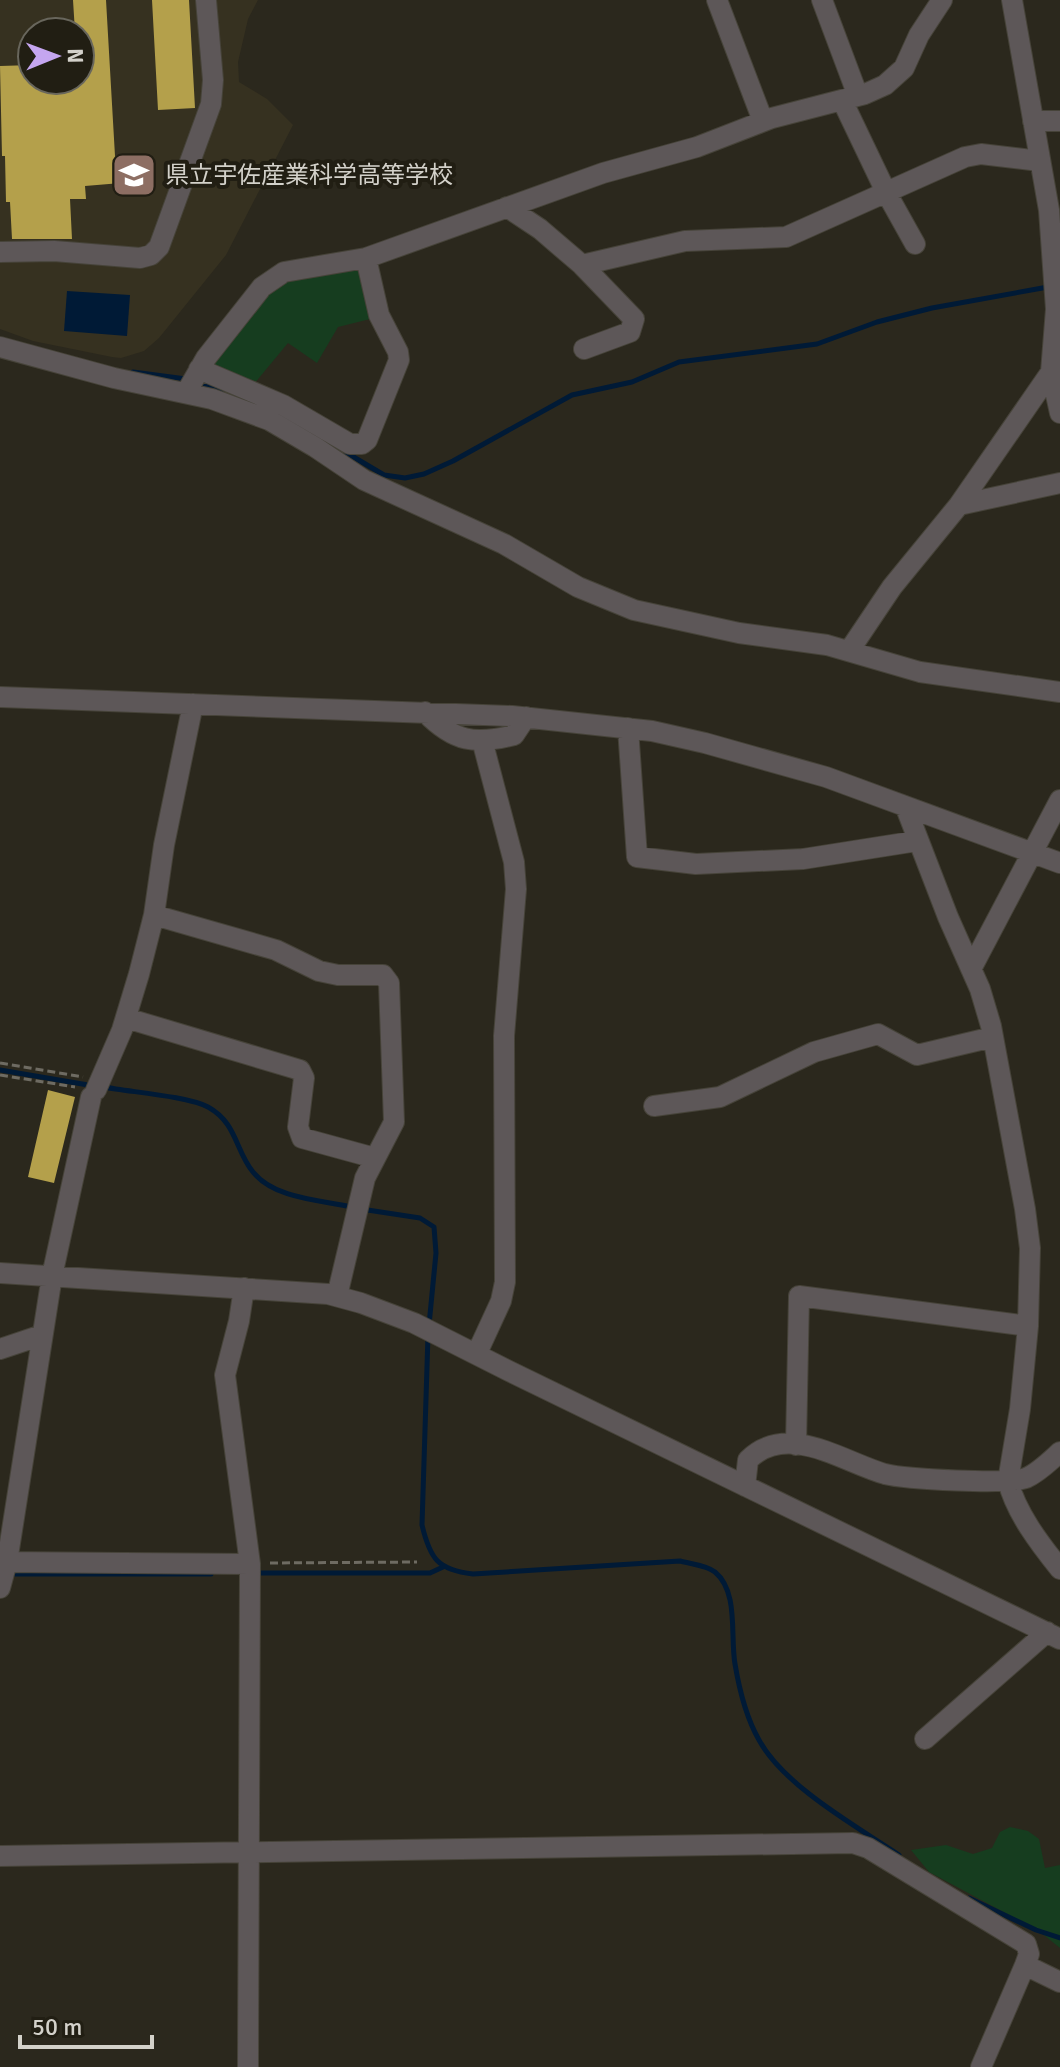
<svg xmlns="http://www.w3.org/2000/svg" width="1060" height="2067" viewBox="0 0 1060 2067" font-family="Signika,'Noto Sans JP',sans-serif">
  <style>
    .built { fill: #363120; fill-rule: evenodd }
    .green { fill: #163d1f }
    .water { fill: #001a36 }
    .lines { fill: none; stroke-linecap: round; stroke-linejoin: round }
    .stream { stroke: #001a36; stroke-width: 5 }
    .building { fill: #b4a04b }
    .minor-casing { stroke: #464339; stroke-width: 22 }
    .path { stroke: #6e6b62; stroke-width: 3; stroke-dasharray: 8 4; stroke-linecap: butt }
    .minor { stroke: #5d5758; stroke-width: 20 }
    .labels { text-anchor: middle; stroke-width: 8; stroke-linejoin: round; paint-order: stroke }
    .poi-label { font-size: 24px; fill: #d3d1ca; stroke: #211e13; text-anchor: start }
  </style>
  <rect width="100%" height="100%" fill="#2b281d"/>
  <path class="built" d="M0,0h258l-10,19 -10,43 1,20 28,17 26,26 -67,130 -67,83 -15,13 -23,7 -9,-1 -79,-16 -33,-12zM32,32h48v48h-48z"/>
  <path class="green" d="M361,266l13,52 -36,9 -21,36 -29,-20 -34,41 -41,-19 -3,-8 57,-65 34,-17z
    M1010,1827l18,4 11,8 6,29 15,-3v83l-21,-17 -110,-59 -18,-22 35,-5 27,9 19,-6 8,-16z"/>
  <path class="water" d="M67,291l63,4 -3,41 -63,-5z"/>
  <g class="lines">
    <path class="stream" d="M133,372l53,7
      M200,382l58,23
      M340,449l44,26 21,3 19,-4 29,-13 119,-66 60,-13 47,-20 138,-18 60,-22 55,-14 116,-21
      M0,1070l94,16
      M104,1087c25,5 83,9 104,20 29,16 27,43 45,65 22,27 67,28 99,35
      M361,1209l59,9 14,9 2,26 -7,72
      M428,1335l-6,190c8,34 16,45 51,49l207,-13c11,3 26,4 35,11 24,20 15,64 20,92 4,24 12,55 24,76 25,46 97,86 140,115
      M253,1573h177l13,-6
      M9,1574h202
      M969,1898l67,32 24,8"/>
  </g>
  <path class="building" d="M73,0h33l9,156 16,-2 2,28 -48,4 1,13h-16l2,40h-60l-2,-37h-4l-1,-46h-3l-2,-90 32,-1v15h48v-48h-5z
    M152,0h37l6,108 -37,2z
    M48,1090l27,7 -21,86 -26,-6z"/>
  <g class="lines">
    <g class="minor-casing">
      <path id="minor" d="M717,0l46,121
        M822,0l36,96
        M842,100l44,92 29,52
        M1033,121h27
        M507,207l33,22 42,36 52,54 -4,13 -46,17
        M0,252l54,-1 86,7 11,-3 8,-8 52,-143 2,-24 -7,-80
        M582,265l103,-24 101,-4 179,-80 16,-3 59,7
        M0,347l114,31 98,21 57,21 46,27 49,33 140,64 74,43 56,23 105,23 88,12 93,27 140,20
        M199,369l84,36 67,39h12l5,-4 32,-80 -1,-8 -19,-37 -13,-57
        M1051,372l9,41
        M186,393l20,-35 56,-71 22,-15 82,-14 237,-85 94,-26 75,-29 93,-24 20,-9 19,-17 15,-33 23,-35
        M959,505l101,-22
        M849,651l43,-64 67,-82 92,-133 5,-63 -7,-99 -37,-210
        M0,697l512,19 140,15 53,12 121,34 234,86
        M425,712c29,30 50,33 89,23l12,-18
        M628,728l9,129 59,7 107,-5 114,-18
        M906,808l42,109 32,72 11,37 34,183 5,39 -2,78 -8,83 -12,72c8,32 32,63 52,88
        M154,915l122,35 43,21 19,4h45l6,8 5,139 -29,56 -28,118
        M971,969l89,-169
        M126,1018l174,52 4,8 -6,49 4,11 73,20
        M96,1090l26,-60 17,-56 15,-59 10,-70 29,-141
        M654,1106l66,-9 94,-45 64,-18 39,21 76,-18
        M0,1273l328,21 33,9 53,20 95,48 551,268
        M244,1288l-5,33 -14,54 25,189 -2,503
        M0,1349l42,-14
        M477,1353l24,-52 4,-19 -1,-246 12,-147 -2,-27 -32,-122
        M796,1445l3,-149 229,30
        M745,1486l3,-26c39,-39 95,2 137,14 20,5 123,11 141,4 12,-5 24,-17 34,-26
        M0,1562l250,2
        M0,1588l7,-26 45,-286 39,-179
        M925,1739l122,-107
        M0,1856l853,-13 15,5 158,96 3,10 -4,11 -44,102
        M1025,1965l35,17"/>
    </g>
    <path class="path" d="M0,1063l83,14
      M0,1075l75,12
      M270,1563l147,-1"/>
    <use href="#minor" class="minor"/>
  </g>
  <defs>
    <g id="school-square" transform="scale(2.3)"><rect x="-9" y="-9" width="18" height="18" rx="4" fill="#8d6e63" stroke="#211e13"/><path d="M0-5L7-2L0 1L-7-2ZM-4 1L0 2.5L4 1V4Q0 6-4 4Z" fill="#fff"/></g>
  </defs>
  <g fill-rule="evenodd">
    <use href="#school-square" x="134" y="175"/>
  </g>
  <g class="labels">
    <g class="poi-label">
      <text x="165" y="183">県立宇佐産業科学高等学校</text>
    </g>
  </g>
  <g transform="translate(56 56) rotate(89)"><circle r="38" fill="#211e13" stroke="#68665c" stroke-width="2"/>
  <path d="M0-6L14 30L0 20L-14 30Z" fill="#c5a6f0"/>
  <text y="-12" font-size="22" font-weight="bold" text-anchor="middle" fill="#d3d1ca">N</text>
  </g>
  <path d="M20 2035v12h132v-12" fill="none" stroke="#d3d1ca" stroke-width="4"/>
  <text x="32" y="2035" font-size="24" fill="#d3d1ca" stroke="#211e13" stroke-width="6" paint-order="stroke">50 m</text>
</svg>
